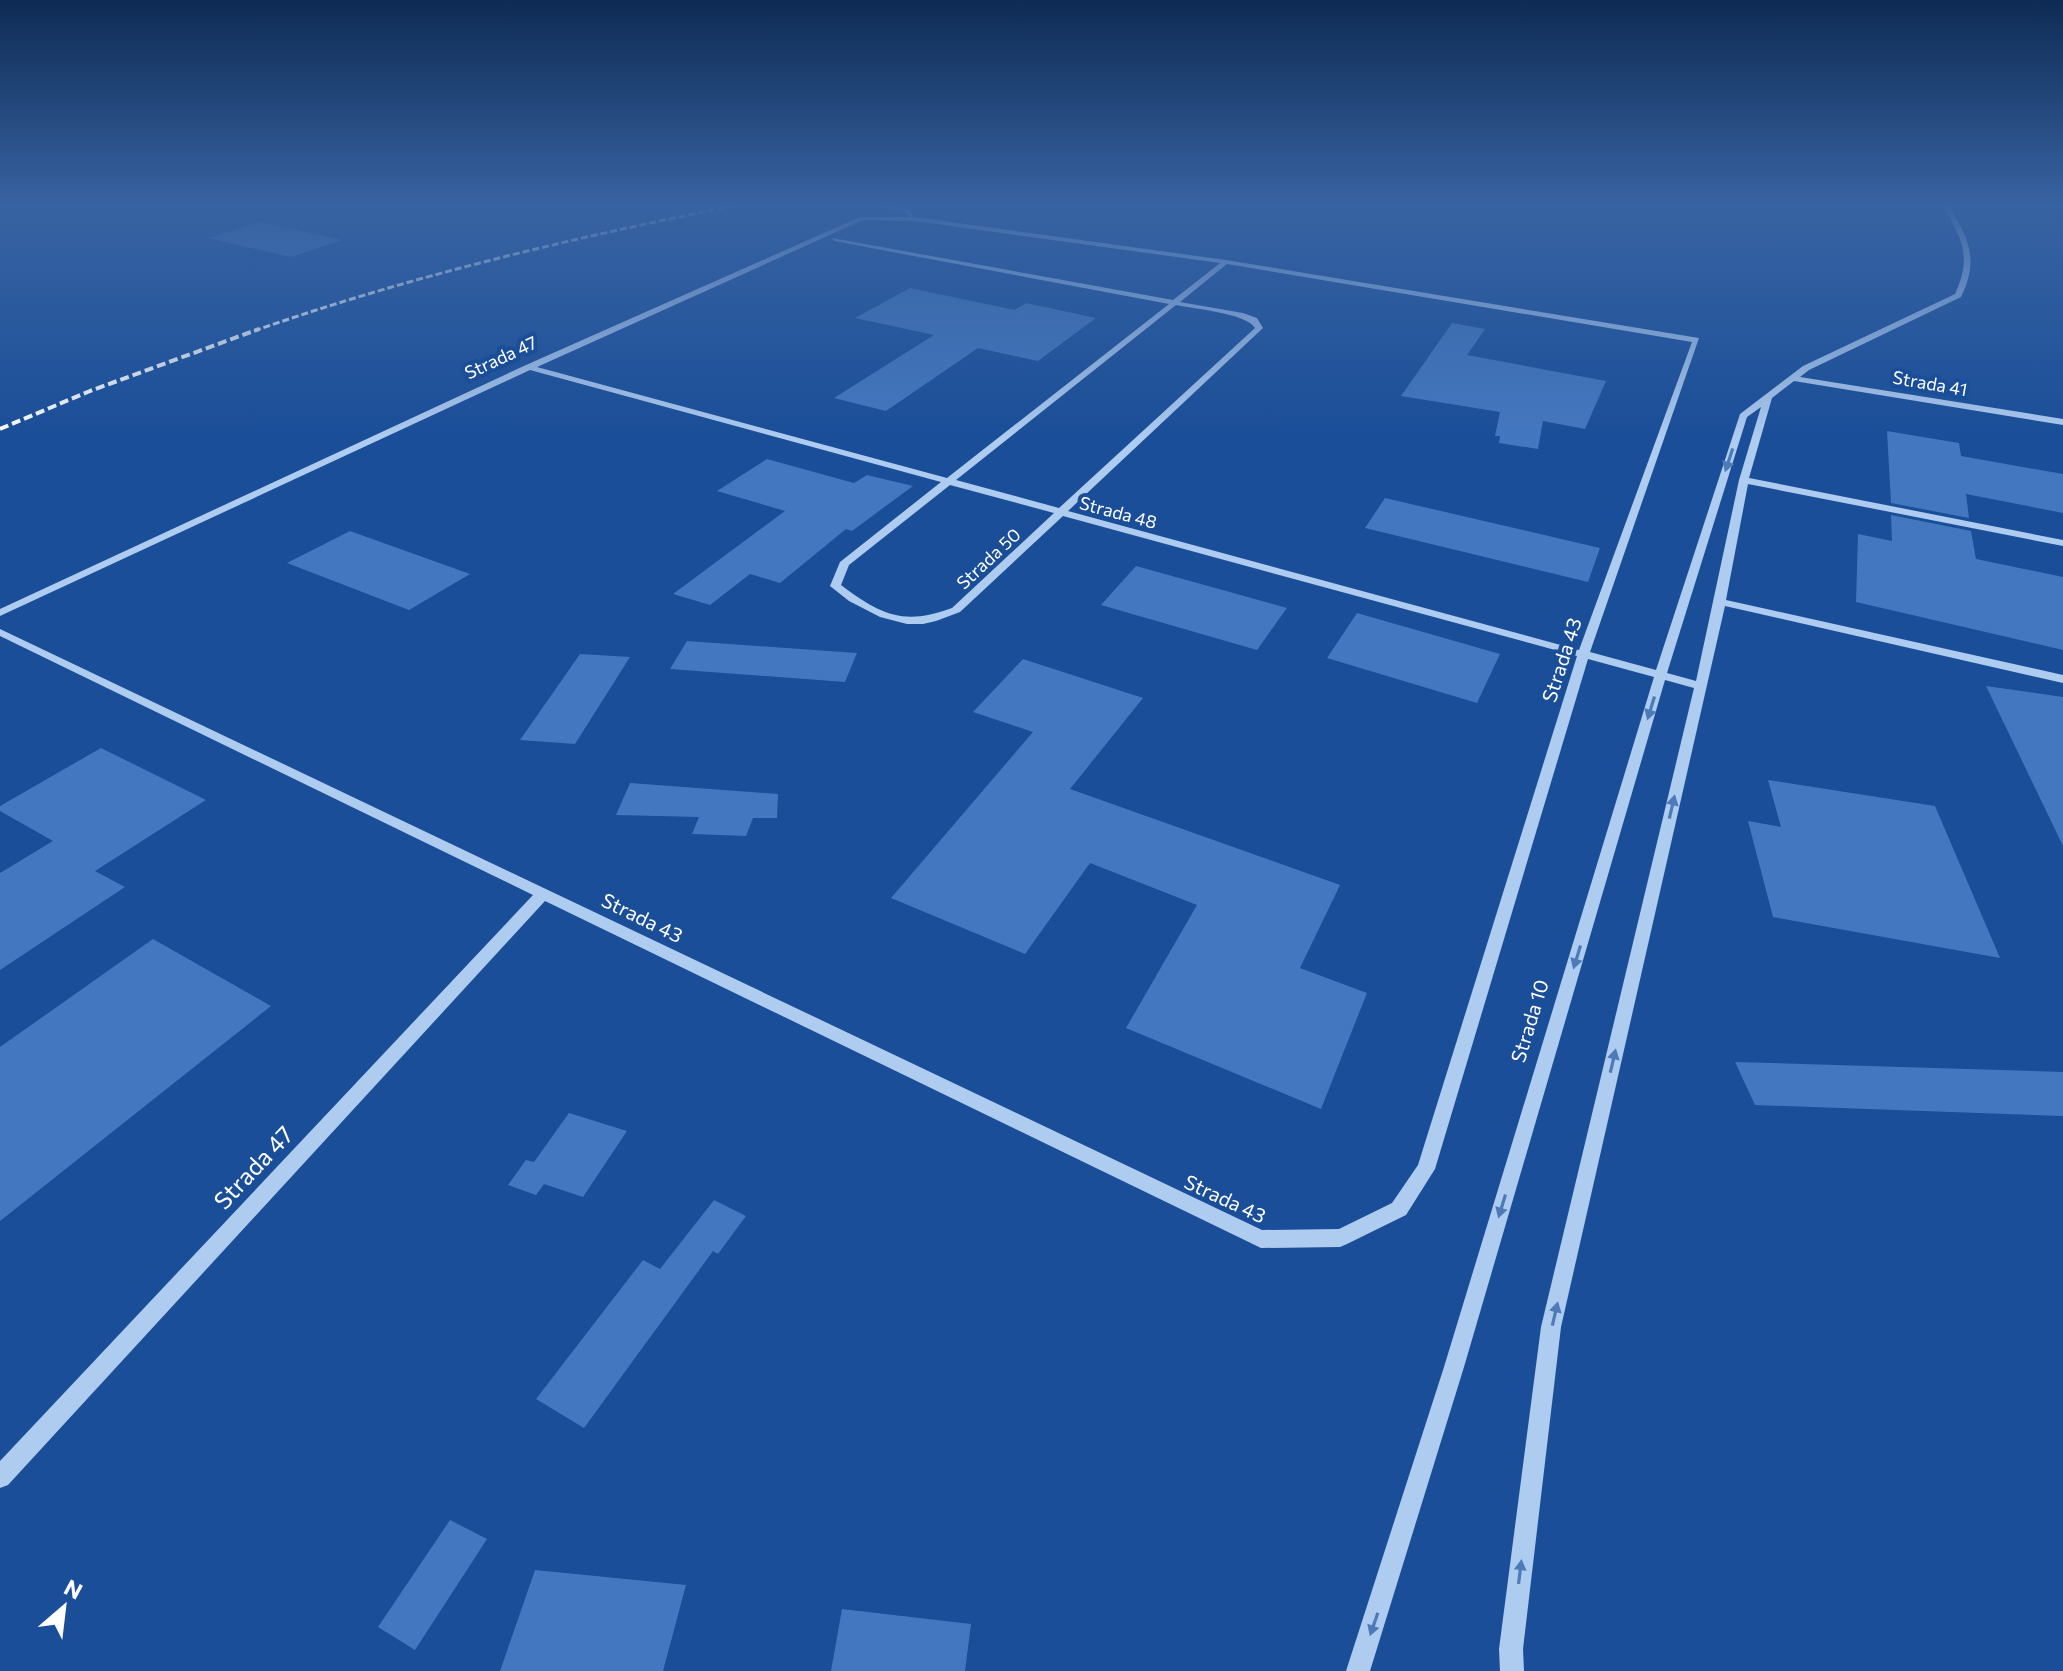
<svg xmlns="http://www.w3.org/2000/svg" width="2063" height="1671" viewBox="0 0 2063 1671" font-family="Commissioner,sans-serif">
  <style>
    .building { fill: #4377bf }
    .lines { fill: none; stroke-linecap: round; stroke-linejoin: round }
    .minor { fill: #aecbf0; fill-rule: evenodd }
    .rail-far1 { stroke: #fff; stroke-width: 3; stroke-dasharray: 7 3; stroke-linecap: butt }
    .rail { stroke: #fff; stroke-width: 4; stroke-dasharray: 9 4; stroke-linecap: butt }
    .oneway { fill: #4e7ab7 }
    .labels { text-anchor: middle; stroke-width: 8; stroke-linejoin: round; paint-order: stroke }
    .far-street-label { font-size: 18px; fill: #fff; stroke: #1a4e98 }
    .street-label { font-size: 20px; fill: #fff; stroke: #1a4e98 }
    .near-street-label { font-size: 24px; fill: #fff; stroke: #1a4e98 }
  </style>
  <rect width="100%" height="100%" fill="#1a4e98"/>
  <path class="building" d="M260,222l82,18 -51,17 -83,-19z
    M910,288l105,22 11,-7 70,15 -58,43 -60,-13 -92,63 -52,-13 100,-63 -79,-17z
    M1452,323l33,6 -18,26 139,26 -21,48 -42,-8 -5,28 -39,-6 1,-7h-5l5,-24 -99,-16z
    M1887,431l72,12 2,13 102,18v39l-97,-19 3,24 -78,-15z
    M767,459l87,24 13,-8 46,11 -61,45 -6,-2 -66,54 -30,-9 -40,31 -37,-11 112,-83 -68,-20z
    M1385,498l215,50 -12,34 -223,-54z
    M1891,515l80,16 5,28 87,18v73l-207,-48 2,-68 34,7z
    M350,531l120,43 -61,36 -122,-47z
    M1136,566l151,42 -30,42 -156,-45z
    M1357,613l143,41 -23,49 -150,-45z
    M687,641l170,12 -12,29 -175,-13z
    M580,654l50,3 -55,87 -55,-4z
    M1023,659l120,39 -73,91 270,96 -40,83 67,25 -46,116 -195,-81 71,-123 -107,-42 -65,91 -134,-56 142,-166 -60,-20z
    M1986,686l77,11v149z
    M101,748l105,52 -111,71 30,16 -125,83v-97l53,-32 -53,-30v-5z
    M1768,780l167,26 65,152 -227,-41 -25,-96 33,6z
    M630,783l148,11 -1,24h-24l-7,18 -54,-2 7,-17 -83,-2z
    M153,939l118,67 -271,215v-174z
    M1735,1062l328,10v44l-308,-11z
    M569,1113l58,18 -44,66 -39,-13 -8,11 -28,-10 18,-25 8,2z
    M714,1200l32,16 -28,38 -5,-3 -129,177 -48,-29 107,-139 17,9z
    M450,1520l37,19 -72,111 -37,-23z
    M535,1570l151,15 -23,86h-163z
    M842,1609l129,15 -6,47h-134z"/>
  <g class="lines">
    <path class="minor" d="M872,204h11l26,6 5,7 312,43 473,78 -109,314 66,18 84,-256 63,-48 152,-72c18,-39 6,-56 -13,-90h6c20,34 32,54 13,93l-152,73 -9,7 263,42v6l-269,-44 -22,17 -23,80 314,62v6l-315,-62 -22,116 337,75v8l-338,-77 -164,721 -38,322 1,22h-24l-1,-22 42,-322 153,-639 -29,-8 -201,687 -94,304h-24l98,-304 210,-690 -66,-18 -153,510 -29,46 -59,29 -7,3 -79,1 -716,-347 -537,584 -8,3v-27l533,-566 -533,-259v-7l1262,601 77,-1 53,-26 26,-38 159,-509 -514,-140 -103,96 -24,9 -13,3h-16l-27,-7 -31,-16 -19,-15 10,-24 101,-80 -411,-112 -530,246v-7l526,-244 334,-148h50l-5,-5zM863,220l52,1 305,42 -47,37 -341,-62 2,3 335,63 -222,174 -410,-111zM1227,264l465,78 -113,308 -511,-139 195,-183 -6,-10 -14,-5 -63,-11zM1176,305c18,4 70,8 79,23l-196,180 -103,-28zM1761,407l-22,73 -43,201 -29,-8 80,-256zM950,485l104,28 -102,95c-48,18 -71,7 -111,-23l8,-20z"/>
    <path class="rail-far1" d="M254,331c159,-56 323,-94 488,-127"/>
    <path class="rail" d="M0,429l90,-38 169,-62"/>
  </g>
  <defs><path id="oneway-solid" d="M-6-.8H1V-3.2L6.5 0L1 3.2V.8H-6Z" transform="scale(2)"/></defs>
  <g class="oneway">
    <use href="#oneway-solid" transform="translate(1729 460) rotate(108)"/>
    <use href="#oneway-solid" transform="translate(1651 708) rotate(107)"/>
    <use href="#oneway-solid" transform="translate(1672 807) rotate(-77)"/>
    <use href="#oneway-solid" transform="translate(1577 957) rotate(107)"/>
    <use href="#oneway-solid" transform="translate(1613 1061) rotate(-77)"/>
    <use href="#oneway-solid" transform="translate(1502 1206) rotate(107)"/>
    <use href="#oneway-solid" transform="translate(1555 1314) rotate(-77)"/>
    <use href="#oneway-solid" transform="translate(1520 1572) rotate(-83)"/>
    <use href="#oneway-solid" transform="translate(1374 1624) rotate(109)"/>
  </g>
  <linearGradient id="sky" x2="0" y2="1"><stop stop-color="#0e2b54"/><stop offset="0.47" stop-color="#3863a2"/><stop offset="1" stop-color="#3863a2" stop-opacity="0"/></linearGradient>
  <rect width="2063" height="438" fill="url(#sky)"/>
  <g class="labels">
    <g class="far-street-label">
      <text transform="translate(501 358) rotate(-25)" y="6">Strada 47</text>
      <text transform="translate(1930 384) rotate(10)" y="6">Strada 41</text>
      <text transform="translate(1118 513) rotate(15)" y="6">Strada 48</text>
      <text transform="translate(989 559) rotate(-43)" y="6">Strada 50</text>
    </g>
    <g class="street-label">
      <text transform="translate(1562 660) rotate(-72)" y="7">Strada 43</text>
      <text transform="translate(642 918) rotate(26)" y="7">Strada 43</text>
      <text transform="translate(1530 1021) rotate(-73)" y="7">Strada 10</text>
      <text transform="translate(1225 1199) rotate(25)" y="7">Strada 43</text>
    </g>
    <g class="near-street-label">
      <text transform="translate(254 1168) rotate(-47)" y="8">Strada 47</text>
    </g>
  </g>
  <g transform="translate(64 1607) rotate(28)" stroke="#1a4e98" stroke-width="6" paint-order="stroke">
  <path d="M0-6L14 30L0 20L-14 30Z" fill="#ffffff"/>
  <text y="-12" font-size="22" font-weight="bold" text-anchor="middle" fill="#ffffff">N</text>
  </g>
</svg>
